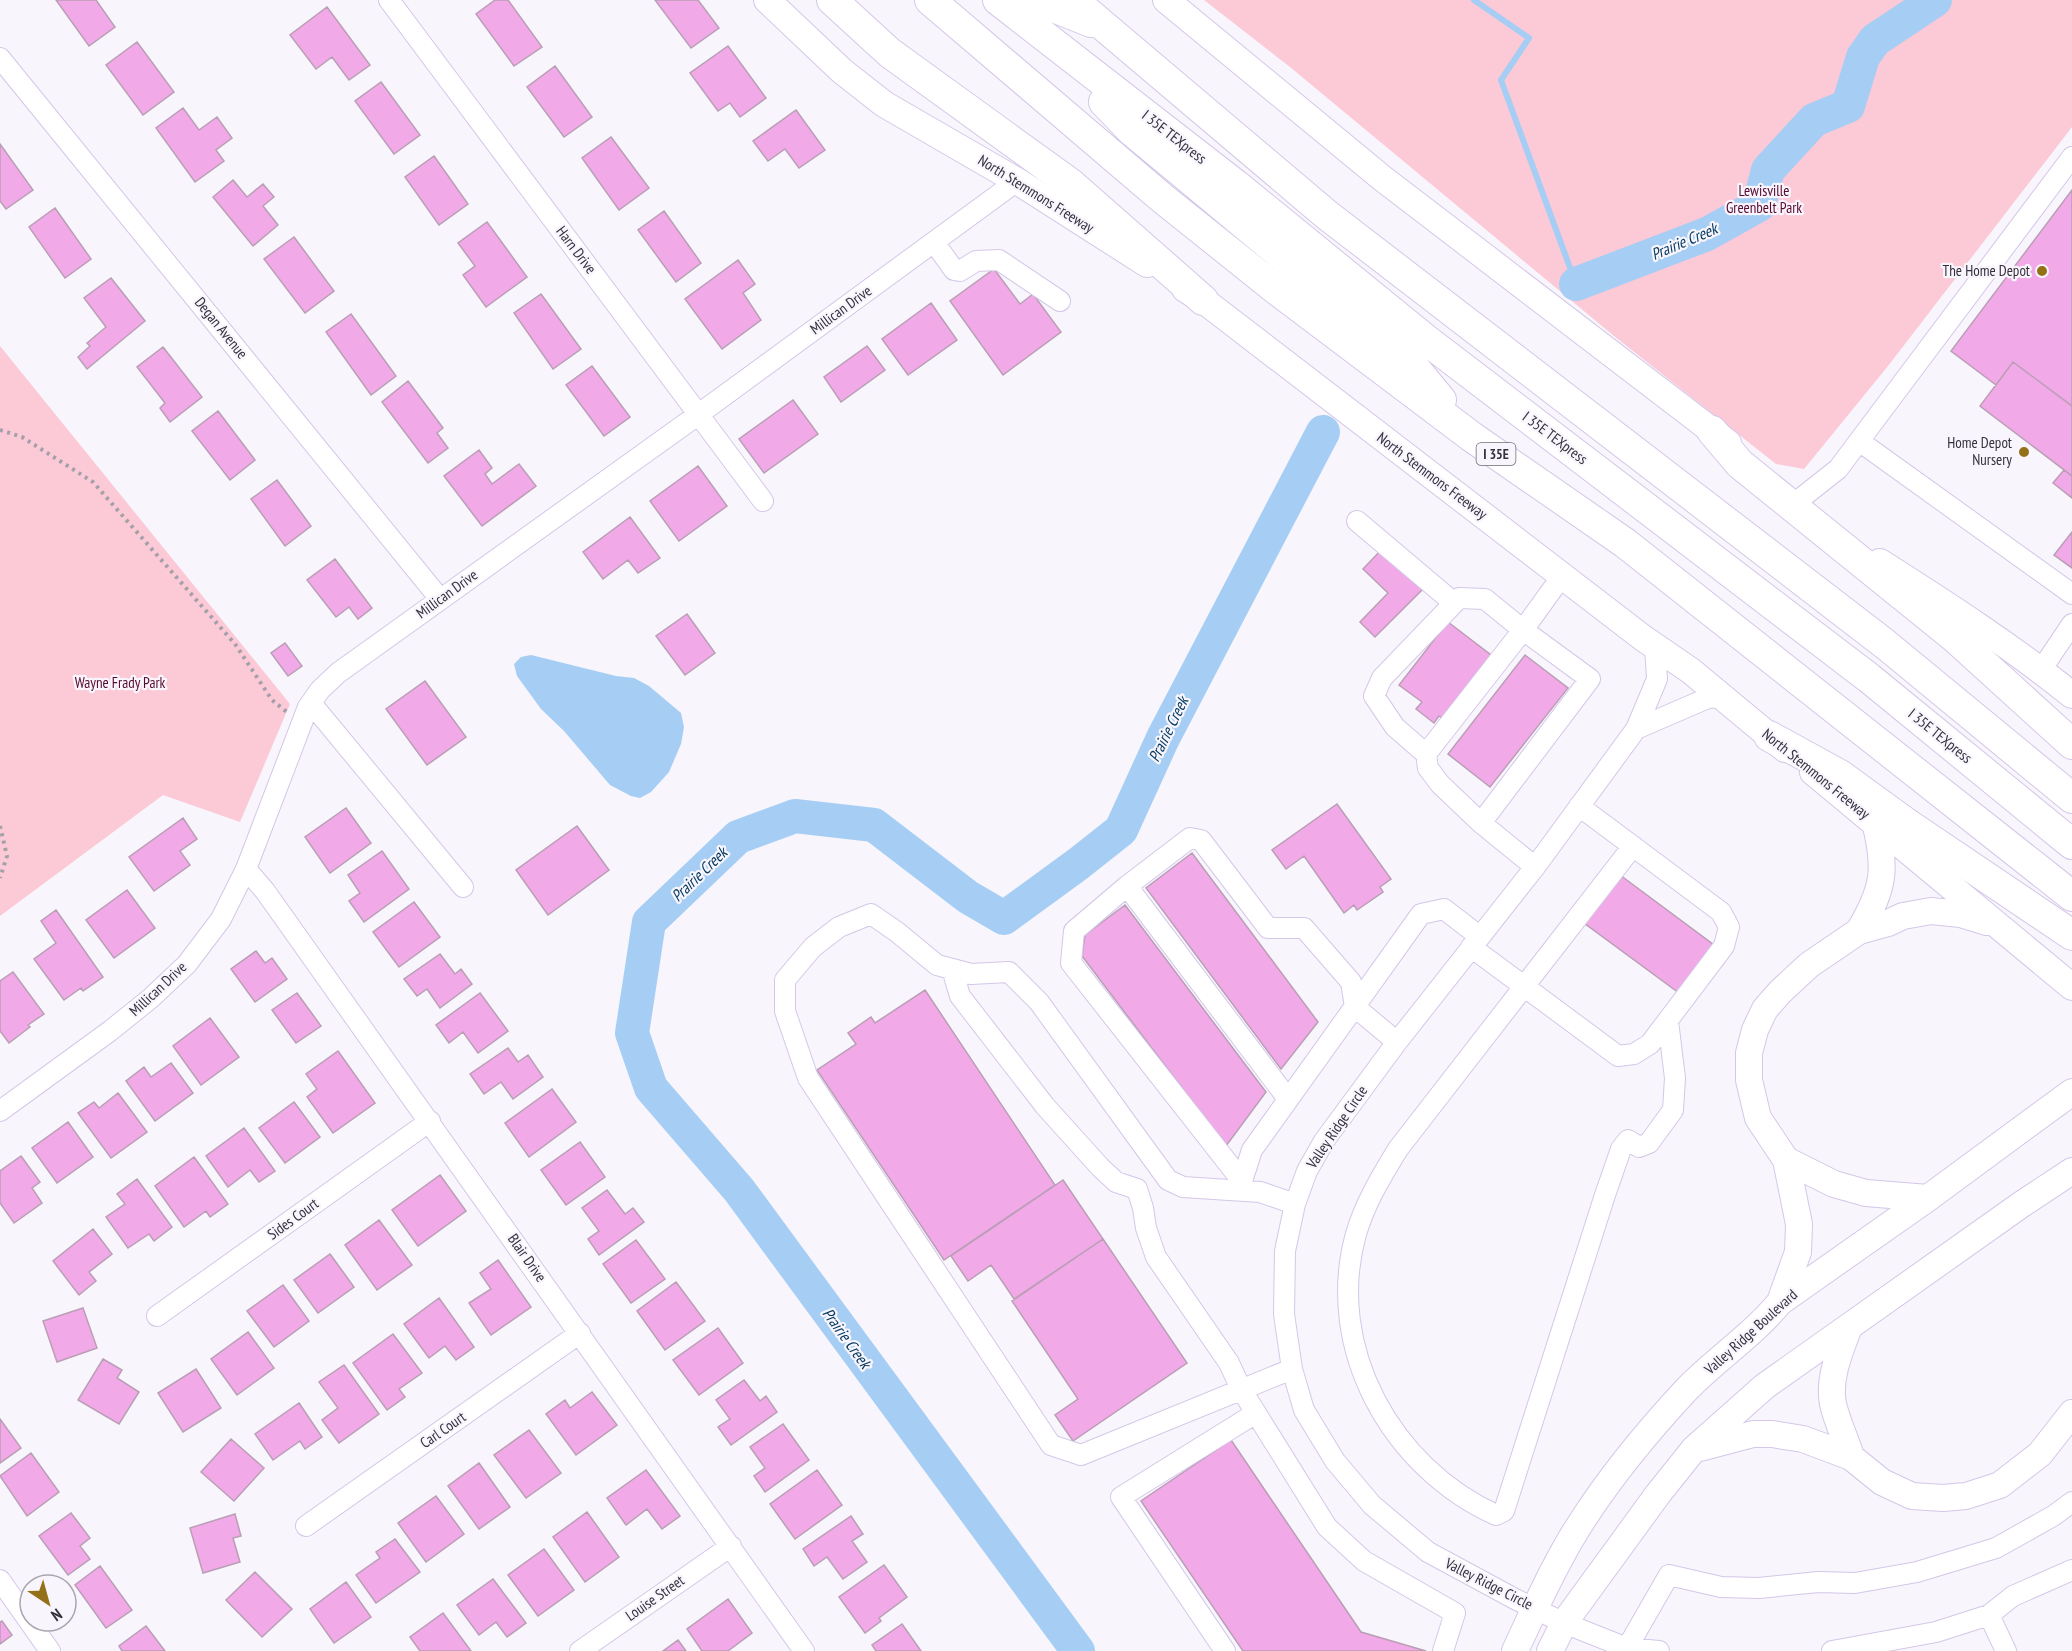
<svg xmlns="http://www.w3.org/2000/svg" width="2072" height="1651" viewBox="0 0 2072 1651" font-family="'PT Sans Narrow',sans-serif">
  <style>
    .green { fill: #fcc9d7 }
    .water { fill: #a6cef4 }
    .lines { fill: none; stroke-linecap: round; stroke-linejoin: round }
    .stream { stroke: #a6cef4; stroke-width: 6 }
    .river { stroke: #a6cef4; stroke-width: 34 }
    .building { fill: #f1aae7; stroke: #ba9eb6; stroke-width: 1.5 }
    .minor-casing { stroke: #d4c7e8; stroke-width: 22 }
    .major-casing { stroke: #d4c7e8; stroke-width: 28 }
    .highway-casing { stroke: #d4c7e8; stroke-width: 32 }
    .path { stroke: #a4a0a9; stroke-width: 4; stroke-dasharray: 3 4.5; stroke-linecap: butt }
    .minor { stroke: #fff; stroke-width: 20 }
    .major { stroke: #fff; stroke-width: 26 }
    .highway { stroke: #fff; stroke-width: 30 }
    .poi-dot { fill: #947018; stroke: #f8f5fc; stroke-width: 2 }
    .labels { text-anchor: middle; stroke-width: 4.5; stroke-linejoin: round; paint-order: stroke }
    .shield { fill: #f8f5fc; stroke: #706b76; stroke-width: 1.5 }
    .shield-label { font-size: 14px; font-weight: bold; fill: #35303d }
    .street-label { font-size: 15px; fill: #35303d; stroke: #f8f5fc }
    .park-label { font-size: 15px; fill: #59092e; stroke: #f8f5fc }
    .poi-label { font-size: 15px; fill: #35303d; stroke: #f8f5fc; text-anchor: end }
    .water-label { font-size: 16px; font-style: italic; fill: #053b62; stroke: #f8f5fc }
  </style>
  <rect width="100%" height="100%" fill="#f8f5fc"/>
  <path class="green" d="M1204,0h868v127l-184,239 -84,103 -28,-5 -162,-128 -324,-269z
    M0,346l290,358 -50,118 -77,-27 -163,121z"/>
  <path class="water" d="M531,655l85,21 18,2 15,8 32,27 3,14 -3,17 -12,28 -18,20 -11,6 -9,-2 -21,-11 -46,-54 -23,-22 -24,-33 -3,-12 7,-7z"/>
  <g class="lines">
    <path class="stream" d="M1474,0l55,38 -28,42 75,204"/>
    <path class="river" d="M1576,284l131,-50 52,-29 9,-35 46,-50 34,-14 15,-49 12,-17 60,-40
      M1078,1651l-339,-461 -88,-102 -19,-55 17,-111 89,-85 57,-21 79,9 94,72 36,21 74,-54 43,-34 42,-92 160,-306"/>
  </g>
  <path class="building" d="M56,0h40l19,27 -26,19z
    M495,0h13l34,47 -28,19 -38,-52z
    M655,0h43l21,28 -28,20z
    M327,7l43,58 -21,15 -17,-23 -16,12 -26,-34z
    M137,42l37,50 -31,23 -37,-50z
    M728,46l38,52 -26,19 -10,-14 -12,8 -28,-38z
    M555,66l37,51 -28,20 -37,-50z
    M381,82l39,53 -26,19 -39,-53z
    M183,108l16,22 18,-13 15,21 -16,12 8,11 -29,21 -39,-54z
    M796,110l29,40 -26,18 -14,-19 -17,12 -15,-20z
    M611,137l38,51 -30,22 -37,-52z
    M0,144l33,46 -27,19 -6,-8z
    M434,156l34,48 -29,21 -34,-48z
    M233,180l14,17 16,-13 11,13 -11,9 15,19 -25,21 -40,-49z
    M2072,190v216l-59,-44 -17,23 -45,-34z
    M55,208l36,51 -26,19 -36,-51z
    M664,211l37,52 -25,19 -38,-52z
    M487,222l40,55 -41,30 -23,-32 12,-9 -17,-23z
    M294,237l40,54 -29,22 -41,-54z
    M738,260l17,24 -12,9 18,27 -39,29 -37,-50z
    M994,269l26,35 13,-10 28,38 -58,43 -53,-74z
    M111,278l34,43 -58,48 -9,-12 12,-11 -3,-3 19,-16 -22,-29z
    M541,294l40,55 -28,20 -39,-56z
    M931,303l26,37 -49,35 -26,-36z
    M351,314l45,62 -25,19 -45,-63z
    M867,346l18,24 -44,32 -17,-25z
    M163,347l39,50 -32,25 -10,-14 5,-5 -28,-36z
    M2013,362l59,44v70l-92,-70z
    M592,366l38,51 -26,19 -38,-51z
    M408,381l35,47 -6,5 11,15 -20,15 -46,-61z
    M793,400l25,34 -54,39 -25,-34z
    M218,411l37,49 -25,20 -38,-49z
    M479,450l13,18 -7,6 7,10 27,-20 17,22 -54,40 -38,-50z
    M698,466l29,40 -48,35 -29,-40z
    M2064,470l8,6v22l-19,-15z
    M277,480l34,46 -26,20 -34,-47z
    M630,517l30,41 -22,15 -10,-13 -25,19 -20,-27z
    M2072,532v36l-18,-13z
    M1384,547l41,40 -50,50 -15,-15 28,-29 -25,-24z
    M335,559l37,49 -14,11 -9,-12 -13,10 -29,-37z
    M687,614l28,39 -30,22 -29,-39z
    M1448,622l43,33 -49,63 -3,-2 -5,7 -18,-14 6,-7 -23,-17z
    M285,643l17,23 -14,10 -17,-23z
    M1525,655l43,33 -78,99 -42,-33z
    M425,681l41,56 -39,28 -41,-56z
    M1337,804l54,75 -11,8 3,5 -26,18 -3,-5 -10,8 -40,-57 -18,13 -14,-19z
    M346,808l25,35 -41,30 -25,-36z
    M183,818l14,21 -17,12 10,14 -36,26 -25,-34z
    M577,826l32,44 -61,45 -32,-45z
    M382,851l27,38 -45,33 -15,-21 11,-8 -12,-18z
    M1192,853l126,169 -37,47 -135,-181z
    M1620,875l94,70 -35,48 -95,-70z
    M127,890l28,38 -41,30 -28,-38z
    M414,902l26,35 -41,30 -26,-35z
    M1125,905l141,187 -40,54 -144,-190 3,-21z
    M56,910l47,67 -20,14 -2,-3 -17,12 -30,-41 22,-16 -15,-22z
    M256,951l9,12 7,-5 15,21 -32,23 -24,-33z
    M440,954l15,20 6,-5 11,15 -32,24 -13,-19 -10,7 -13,-17z
    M13,972l31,42 -16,11 2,2 -21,16 -9,-12v-50z
    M925,990l130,195 -111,75 -127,-190 39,-26 -8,-11 23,-16 4,6z
    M297,993l24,33 -25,17 -24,-33z
    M480,993l28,38 -30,22 -15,-21 -14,11 -13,-18z
    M210,1018l29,39 -38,28 -28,-39z
    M508,1048l10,14 10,-7 15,22 -30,22 -12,-17 -17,12 -14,-20z
    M338,1051l37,52 -42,30 -26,-36 10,-8 -11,-15z
    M171,1063l22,30 -38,28 -29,-40 18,-14 7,10z
    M552,1089l24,33 -47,35 -24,-34z
    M118,1093l29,39 -36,26 -33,-45 16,-11 5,6z
    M294,1102l26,35 -35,26 -26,-35z
    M68,1122l25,35 -36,26 -25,-35z
    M244,1128l31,43 -16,11 -9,-12 -22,17 -22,-31z
    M580,1142l25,35 -39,28 -25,-35z
    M21,1156l19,26 -8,6 10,15 -28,20 -14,-20v-32z
    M194,1157l34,47 -18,13 -4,-6 -22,16 -29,-41z
    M440,1175l26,36 -48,35 -26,-36z
    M137,1179l35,48 -18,14 -5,-7 -21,14 -22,-31 19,-13 -8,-10z
    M1063,1180l40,59 -89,60 -23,-34 -23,16 -17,-25z
    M607,1190l18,24 8,-6 11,14 -45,33 -11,-16 11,-8 -17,-23z
    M379,1220l33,45 -35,25 -32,-45z
    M93,1229l19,25 -23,18 7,9 -17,14 -26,-34z
    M1103,1239l84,124 -114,78 -18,-26 23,-16 -66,-98z
    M636,1240l29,39 -34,24 -28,-39z
    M330,1254l24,33 -36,26 -24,-33z
    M498,1260l33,47 -40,28 -22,-32 22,-14 -11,-16z
    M676,1282l29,39 -40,29 -28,-39z
    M283,1285l26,36 -35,26 -27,-36z
    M439,1298l35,49 -18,13 -11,-14 -16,12 -25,-34z
    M83,1308l14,40 -40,14 -14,-41z
    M718,1328l25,35 -44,32 -26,-35z
    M248,1332l26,36 -37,27 -26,-36z
    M393,1334l29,39 -23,16 6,8 -18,13 -34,-47z
    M103,1359l19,11 -5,8 22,14 -20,32 -41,-24z
    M344,1365l35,49 -40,29 -17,-23 16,-12 -19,-26z
    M196,1369l25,39 -38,24 -25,-39z
    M744,1380l16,21 6,-5 11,16 -46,33 -13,-18 12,-8 -14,-19z
    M592,1392l25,33 -41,30 -30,-41 19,-14 5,8z
    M299,1403l23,34 -17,12 -5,-8 -27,19 -18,-26z
    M0,1419l21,29 -21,15z
    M783,1424l26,36 -44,32 -11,-16 11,-8 -15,-21z
    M529,1430l32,43 -35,25 -32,-43z
    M231,1439l33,29 -30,33 -33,-29z
    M1231,1440l130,192 65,19h-183l-102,-150z
    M31,1453l28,39 -32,24 -27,-40z
    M479,1463l31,44 -31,22 -31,-43z
    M646,1470l34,46 -18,13 -15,-20 -21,16 -19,-27z
    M817,1470l25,35 -47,34 -25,-35z
    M436,1496l28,38 -38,28 -28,-39z
    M587,1512l32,45 -34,25 -32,-45z
    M71,1513l19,25 -10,8 10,13 -22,16 -29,-39z
    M235,1514l6,22 -8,2 7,24 -37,11 -13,-45z
    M851,1516l12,18 -11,7 15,21 -24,17 -16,-22 -13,9 -11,-17z
    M395,1539l25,33 -44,31 -20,-28 24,-17 -4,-6z
    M544,1549l30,41 -36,26 -30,-41z
    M884,1565l23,32 -28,21 2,3 -16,12 -26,-36z
    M100,1566l32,44 -26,18 -31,-43z
    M255,1572l37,37 -30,28 -36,-37z
    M493,1579l33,44 -19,14 -11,-15 -17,13 -22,-30z
    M346,1582l25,35 -37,26 -24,-34z
    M728,1599l24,34 -24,18h-26l-15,-22z
    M443,1613l28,38h-51l-10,-14z
    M2,1621l10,14 -12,9v-22z
    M902,1624l19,27h-45l-4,-6z
    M146,1626l19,25h-43l-3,-5z
    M678,1640l8,11h-23z"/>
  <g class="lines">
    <g class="minor-casing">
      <path id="minor" d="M389,0l374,501
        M0,58l440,541
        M934,242l20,28 6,1 16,-10 23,-1 61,41
        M1859,441l213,153
        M1800,499l38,-30 234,-312
        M1357,521l97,82
        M1655,646l2,33 -21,50 -101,138 -138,175 -73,99 -17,30 -12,33 -10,47 -1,63 8,55 12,41 31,51 37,44 56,47 87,47 49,24 63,25 32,3
        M2041,670l31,-46
        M311,703l152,184
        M1636,729l72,-31 14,-1
        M1426,754l-31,-27 -21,-31 8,-18 77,-80 26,1 38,31 -97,124 2,14 12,16 41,39
        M1633,846l-235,303c-17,28 -33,54 -42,85 -32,114 36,234 140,281l8,-4 101,-316 16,-46 7,-9 11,7 10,-4 24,-33 2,-32 -7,-57
        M1535,867l-54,-44 109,-144 -67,-49 39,-54
        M246,869l19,22 539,760
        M1127,886l161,213
        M1471,947l147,109 16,-2 16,-10 74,-98 5,-19 -8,-15 -142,-106
        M952,969l8,27 85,110 55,61 16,15 21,7 6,19 3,20 10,29 73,106 12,26 86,138 37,34 91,52 -12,38
        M0,1111l110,-80 41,-33 36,-34 34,-45 25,-50 62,-162 12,-17 18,-17 361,-259 318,-233
        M1242,1181l-171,-218 3,-32 53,-45 63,-48 11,2 67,88h36l47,54 4,25 42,35
        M1244,1191l-2,-10 10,-31 169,-236 23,-5 35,27
        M157,1316l273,-195
        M1292,1369l-211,86 -30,-10 -243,-367 -23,-67v-31l28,-33 26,-20 32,-13 26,18 40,33 34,9 38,-2 30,30 129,178 15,7 77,5 35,12
        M306,1526l274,-193
        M0,1580l50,71
        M1989,1615l17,36
        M1627,1648l42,-73 52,12 38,1 59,-6 37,1 62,-11 79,-24 57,-32 19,-14
        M580,1651l151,-105
        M1225,1651l-104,-154 135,-84
        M1832,1651l104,-19 53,-17 24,-19 59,-26"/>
    </g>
    <g class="major-casing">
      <path id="major" d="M767,0l75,71 42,33 133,77 130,83
        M1166,0l216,178 346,265
        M1185,289l18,11 440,338 48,33 94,78
        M1880,562c66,42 131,84 192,133
        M1813,772l259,215
        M1859,931c25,-42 28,-62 16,-109
        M1786,1160l48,24 32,9 62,5
        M1780,1302l18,-50 1,-28 -13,-64 -28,-42 -9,-38v-27l6,-23 10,-21 15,-17 29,-27 50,-34 29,-8 15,-7 28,-5 30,3 26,8
        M1849,1327c-9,24 -21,51 -16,77 4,18 13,35 18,53
        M1700,1448l53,-14h19l31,5 48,18 31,25 30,14 31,2 23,-2 34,-11 40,-31 32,-41
        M1515,1651c18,-39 35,-77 57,-114 32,-53 73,-103 115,-148 29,-30 66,-54 93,-87l148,-104 144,-106
        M1550,1651l14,-28 94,-129 36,-45 71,-63 257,-182 50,-33"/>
    </g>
    <g class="highway-casing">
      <path id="highway" d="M832,0l58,53 181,131 132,116
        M930,0l232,198 115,92 195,147 153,106 447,353
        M998,0l238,185 189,154 444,339 203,166
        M1036,0l55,22
        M1073,0l254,215 558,429 187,154
        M1104,102l28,29 276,229 33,40
        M1712,431l28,33 213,172 119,108
        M1769,736l71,39 66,48 166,112"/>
    </g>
    <path class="path" d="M0,430l22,7 71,45 142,162 37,56 16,13
      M0,826l7,30 -7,22"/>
    <use href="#minor" class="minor"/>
    <use href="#major" class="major"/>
    <use href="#highway" class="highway"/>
  </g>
  <g class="poi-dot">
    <circle cx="2042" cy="271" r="6"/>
    <circle cx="2024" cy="452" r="6"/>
  </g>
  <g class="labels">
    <rect class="shield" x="1476.5" y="443" width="39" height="22" rx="4.5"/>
    <g class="shield-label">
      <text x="1496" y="459">I 35E</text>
    </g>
    <g class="street-label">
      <text transform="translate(1174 137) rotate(38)" y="5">I 35E TEXpress</text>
      <text transform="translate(1036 194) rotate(32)" y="5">North Stemmons Freeway</text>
      <text transform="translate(576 250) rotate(53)" y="5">Harn Drive</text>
      <text transform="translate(841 310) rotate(-36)" y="5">Millican Drive</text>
      <text transform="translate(221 328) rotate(51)" y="5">Degan Avenue</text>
      <text transform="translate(1555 438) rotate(37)" y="5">I 35E TEXpress</text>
      <text transform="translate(1432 476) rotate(37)" y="5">North Stemmons Freeway</text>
      <text transform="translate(447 594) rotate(-36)" y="5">Millican Drive</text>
      <text transform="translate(1940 736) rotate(39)" y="5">I 35E TEXpress</text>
      <text transform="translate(1816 774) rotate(39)" y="5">North Stemmons Freeway</text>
      <text transform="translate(158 989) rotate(-43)" y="5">Millican Drive</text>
      <text transform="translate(1337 1127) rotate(-56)" y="5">Valley Ridge Circle</text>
      <text transform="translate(293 1219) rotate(-36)" y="5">Sides Court</text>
      <text transform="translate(527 1258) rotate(55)" y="5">Blair Drive</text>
      <text transform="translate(1751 1332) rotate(-42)" y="5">Valley Ridge Boulevard</text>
      <text transform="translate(443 1430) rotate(-35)" y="5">Carl Court</text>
      <text transform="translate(1489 1584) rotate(27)" y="5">Valley Ridge Circle</text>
      <text transform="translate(655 1598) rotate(-35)" y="5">Louise Street</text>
    </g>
    <g class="park-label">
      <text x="1764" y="196">Lewisville<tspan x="1764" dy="17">Greenbelt Park</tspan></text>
      <text x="120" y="688">Wayne Frady Park</text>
    </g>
    <g class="poi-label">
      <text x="2030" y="276">The Home Depot</text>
      <text x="2012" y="448">Home Depot<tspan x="2012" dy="17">Nursery</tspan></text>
    </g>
    <g class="water-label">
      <text transform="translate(1684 241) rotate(-23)" y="6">Prairie Creek</text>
      <text transform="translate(1168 729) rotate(-64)" y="6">Prairie Creek</text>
      <text transform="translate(699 874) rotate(-44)" y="6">Prairie Creek</text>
      <text transform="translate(847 1338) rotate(54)" y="6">Prairie Creek</text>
    </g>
  </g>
  <g transform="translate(48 1603) rotate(144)"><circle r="28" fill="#f8f5fc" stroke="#aaa6b0" stroke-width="1.5"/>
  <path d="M0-4.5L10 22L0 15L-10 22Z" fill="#947018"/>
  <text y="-9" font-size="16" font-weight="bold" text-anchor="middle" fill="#35303d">N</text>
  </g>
</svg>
